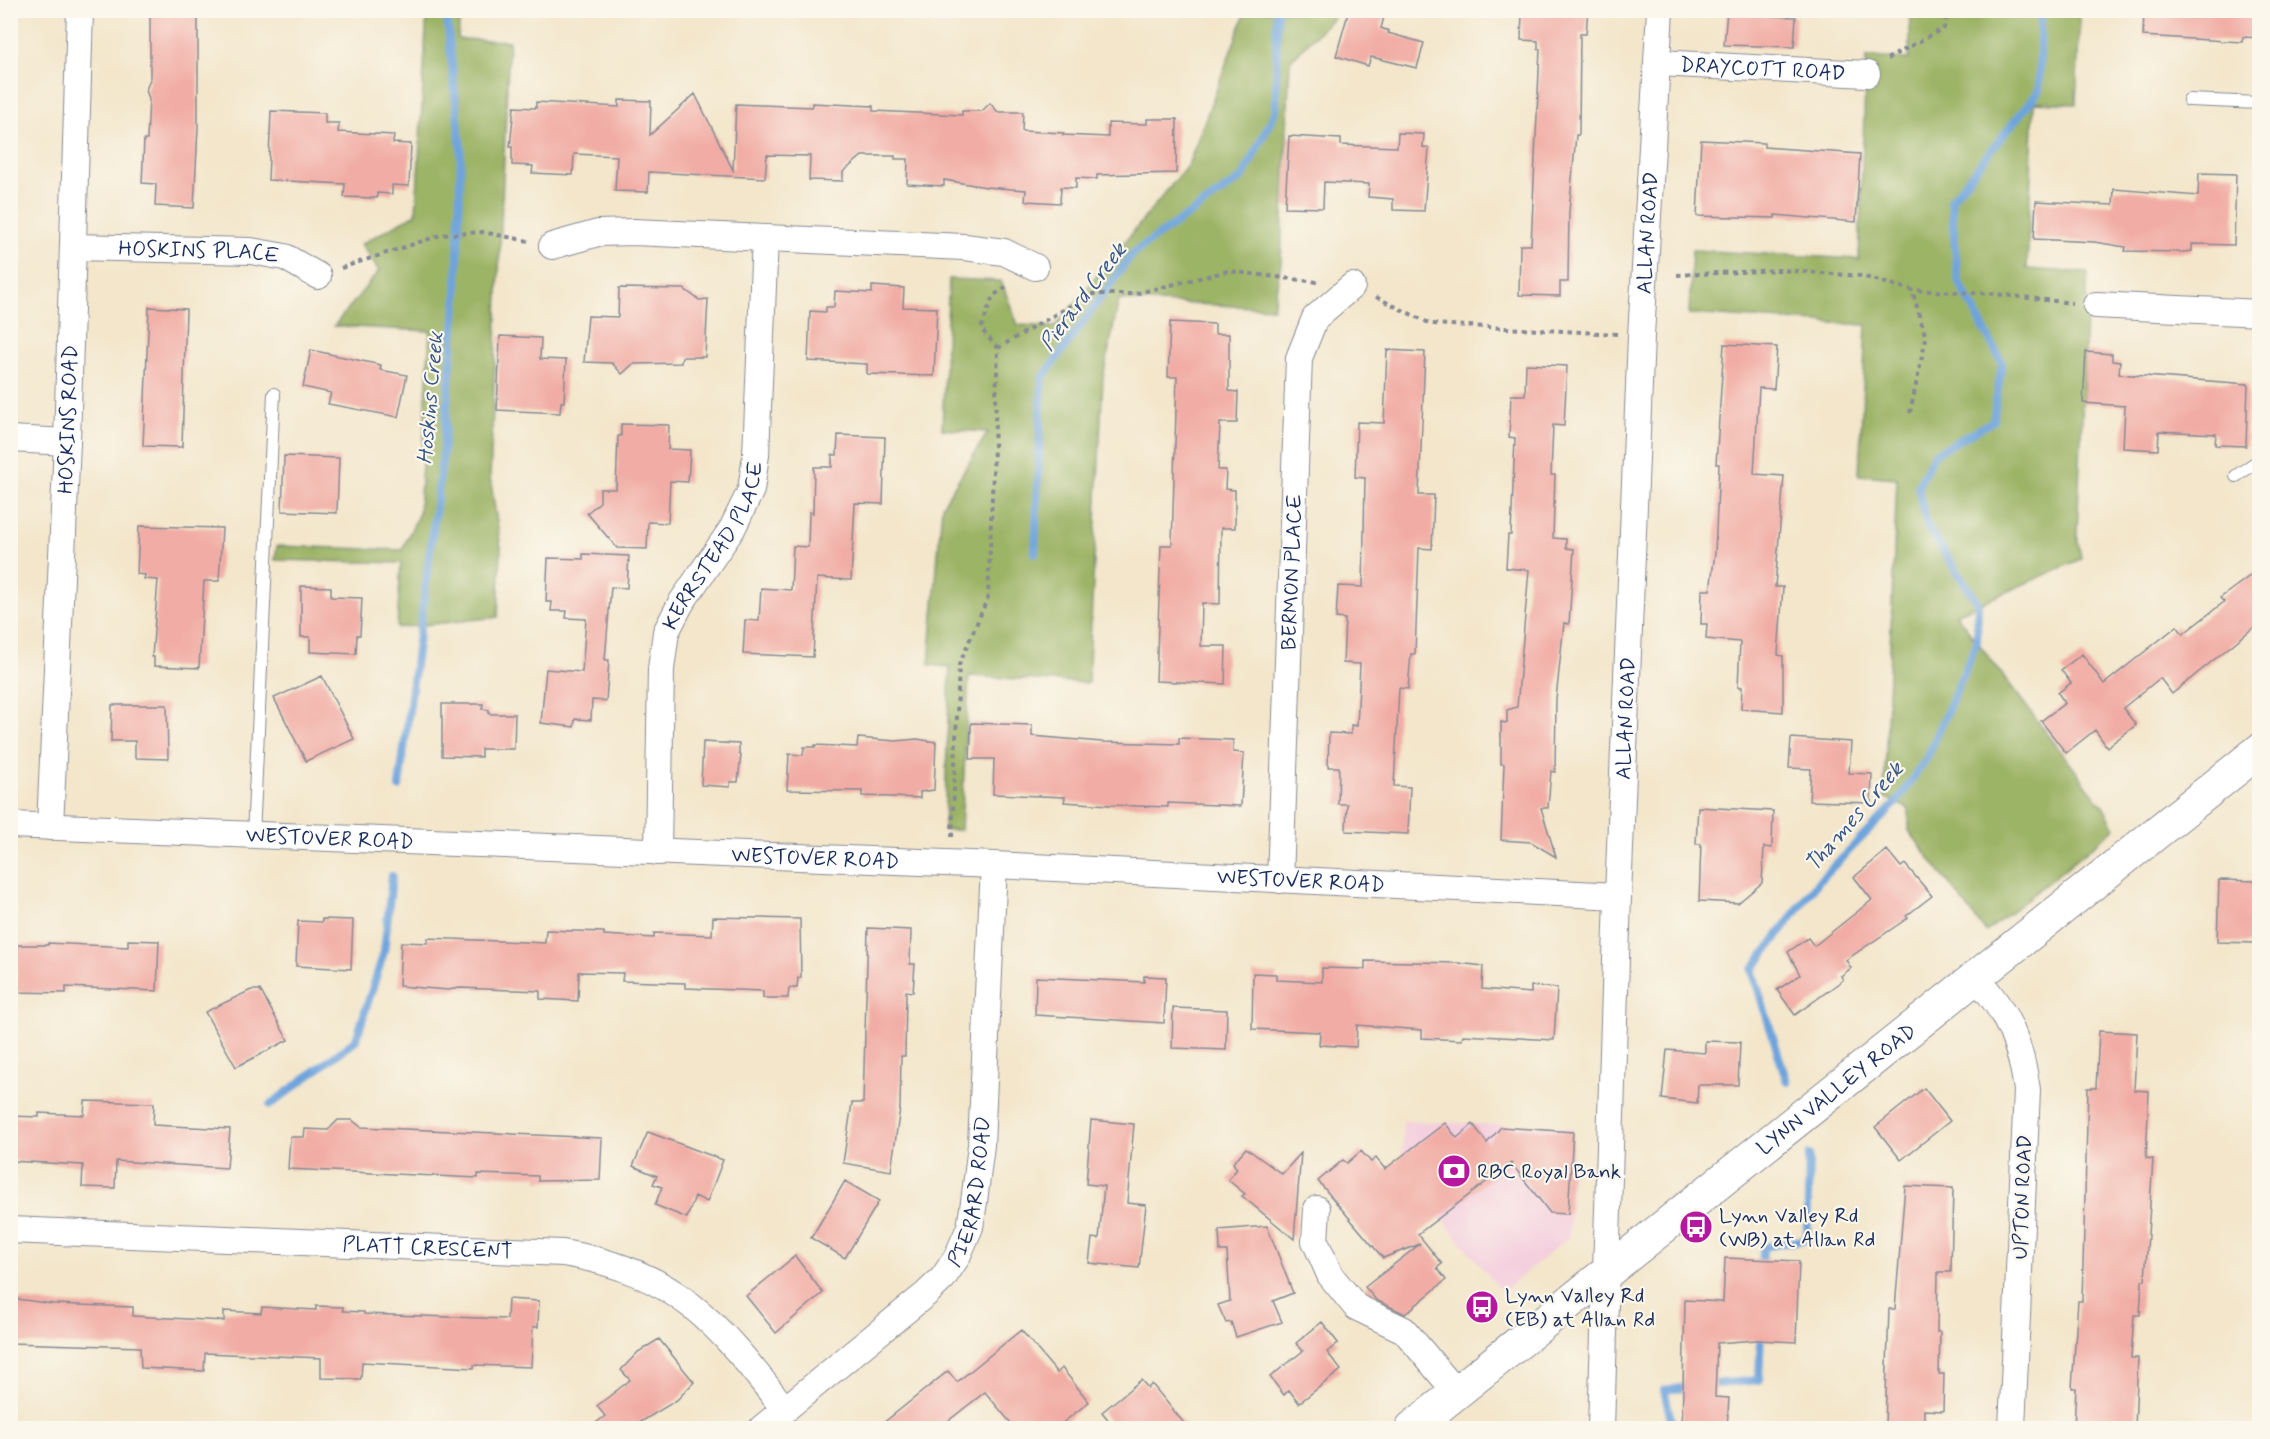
<svg xmlns="http://www.w3.org/2000/svg" width="2270" height="1439" viewBox="0 0 2270 1439" font-family="Mynerve,sans-serif">
  <style>
    .built { fill: #f4cfde }
    .forest { fill: #9cb466; stroke: #5c7262; stroke-width: 1.5 }
    .lines { fill: none; stroke-linecap: round; stroke-linejoin: round }
    .stream { stroke: #6ea4dc; stroke-width: 8 }
    .building { fill: #f1ada5 }
    .lane-casing { stroke: #878a94; stroke-width: 14 }
    .street-casing { stroke: #878a94; stroke-width: 28 }
    .secondary-casing { stroke: #878a94; stroke-width: 35 }
    .path { stroke: #878a94; stroke-width: 4; stroke-dasharray: 4.5 4.5; stroke-linecap: butt }
    .lane { stroke: #fff; stroke-width: 12 }
    .street { stroke: #fff; stroke-width: 26 }
    .secondary { stroke: #fff; stroke-width: 33 }
    .labels { text-anchor: middle; stroke-width: 4.5; stroke-linejoin: round; paint-order: stroke }
    .street-label { font-size: 21px; fill: #1b2f5e; stroke: #fbf7ec }
    .poi-label { font-size: 21px; fill: #1b2f5e; stroke: #fbf7ec; text-anchor: start }
    .water-label { font-size: 22px; font-style: italic; fill: #38588a; stroke: #fbf7ec }
  </style>
  <rect width="100%" height="100%" fill="#fbf7ec"/>
  <filter id="ink" filterUnits="userSpaceOnUse"><feTurbulence type="fractalNoise" baseFrequency=".0167" numOctaves="2"/><feDisplacementMap in="SourceGraphic" scale="12" xChannelSelector="R" yChannelSelector="G"/><feConvolveMatrix kernelMatrix="1 2 1 2 8 2 1 2 1" color-interpolation-filters="sRGB"/></filter>
  <filter id="wash" filterUnits="userSpaceOnUse"><feTurbulence type="fractalNoise" baseFrequency=".008" numOctaves="4" result="noise"/><feDisplacementMap in="SourceGraphic" scale="24" xChannelSelector="R" yChannelSelector="G"/><feGaussianBlur stdDeviation="1.35" result="paint"/><feColorMatrix in="noise" values="0 0 0 0 0 0 0 0 0 0 0 0 0 0 0 0 0 1.4 0 .05"/><feComposite in="paint" operator="in"/></filter>
  <g filter="url(#wash)">
    <rect width="100%" height="100%" fill="#f3e6cb"/>
    <path class="built" d="M1403,1121l170,7 -4,109 -67,55 -100,-123z"/>
    <path class="forest" d="M427,11h33l-2,28 51,2 -19,436 11,71 -3,69 -101,11 4,-65 -126,-3 2,-14 125,4 17,-37 11,-182 -96,-5 45,-55 -18,-27 55,-30z
      M1246,11h94l-50,50 -9,202 -8,45 -154,-8 -16,77 -15,306 -119,-7 -8,154h-17l6,-163 -21,-2 13,-159 46,-74 -46,-3 7,-150 52,2 17,44 37,2 133,-162z
      M1911,11h169l-4,93 -42,-2 -7,167 61,4 -11,261 4,25 -125,55 148,194 11,20 -129,104 -77,-101v-22l-25,-12 13,-319 -38,-3 7,-150 -177,-11 3,-64 167,9 7,-202 43,2z"/>
    <g class="lines">
      <path class="stream" d="M1035,553l7,-174 91,-126 110,-76 33,-67 1,-100
        M399,787l44,-334 14,-159 4,-145 -15,-139
        M1787,1082l-35,-112 66,-88 79,-80 31,-46 49,-114 1,-39 -51,-77 -9,-39 16,-33 59,-33 9,-58 -44,-83 -7,-80 88,-109 2,-81
        M270,1105l86,-65 28,-88 8,-76
        M1762,1269l1,-22 44,-8 2,-84
        M1706,1385l53,-5 2,-51
        M1673,1428l-9,-38 29,-3"/>
    </g>
    <g id="blocks">
      <path class="building" d="M150,10h48v117l-4,81 -39,-2 1,-22 -14,-1 2,-43h3l2,-41 -3,-9 4,-11z
        M1349,10h12l23,7 -3,11 8,3 -1,2 36,10 -7,25 -46,-11 -3,9 -32,-10z
        M1522,10h66l-2,24h-6l-1,101h-3l-7,77 -1,70h-8v14l-41,-1 1,-50h11l9,-196h-2v-8l-17,-1z
        M1727,10h46v6l23,1 -2,30 -70,-2z
        M2144,10h115v28l-16,-1 -1,5 -99,-6z
        M695,94l38,76 3,-66 76,3v-4l61,3v5l89,4v-4h20l8,-8 8,9h25l-1,19 42,2 -1,2 45,2v-14l39,1v-5h30l-1,54 -79,2v4l-21,-1v10l-15,-1 -1,16 -35,-2 1,-11 -40,-3 -42,-7v6l-37,-2 1,-25h-13v-3h-33l-19,16v9l-34,-1 1,-24 -43,-1 -2,23 -116,-6 -1,20 -33,-1 2,-35 -43,-2 -1,21 -41,-2 1,-7 -21,-1v-18h-2l4,-40 22,1v-6l83,5v-7l32,1 -1,34z
        M271,111l54,2v10h14l-1,9 56,3 -1,8 18,1 -2,42 -17,-1v9l-15,-1v5l-33,-1 1,-13 -77,-4z
        M1398,133l26,1 -1,13 6,1 -5,63 -31,-1v-11l-25,-2 1,-13 -45,-2 -1,26 -38,-1 4,-71 52,3v6l56,2z
        M1701,140l63,3v4l96,7 -4,68 -81,-7v3l-78,-2z
        M2199,173l37,1 -2,71 -42,-1v7l-9,1 -58,-1 1,-4 -32,-5 -60,-3 2,-38 77,4 1,-16 84,7z
        M872,286l32,2 -1,19 34,1 -3,68 -67,-2v-10l-59,-3 2,-50 16,1v-5h8l1,-16 37,2z
        M619,288l65,1 15,11 9,-1 -3,58h-23l-1,6 -48,1 -11,10 -10,-11 -28,-1 4,-46 30,1z
        M149,307l37,2 -4,138 -39,-1z
        M1170,322l45,2v10h14v57l9,1 -1,31h-17l-2,47h8l-1,19 10,1v38h-14l-1,76 -18,-1 -1,43h25l-1,38 -69,-3 5,-136h11l5,-168h-9z
        M500,336l41,2 -1,21 26,1 -2,42h-3l-1,11 -63,-3z
        M1724,344l53,3 -3,42 -15,-1 -5,86 30,2 -9,111h8l-5,68 5,1v56l-42,-3 1,-22h-4l2,-45 -34,-3 1,-15h-6l1,-34h8l5,-37 4,-89h-3z
        M311,350l70,15 -1,5 27,5 -9,42 -70,-13 3,-11 -28,-6z
        M1387,350l38,2 -6,143h15l-2,54 -13,-1 -4,106h-4l-3,35 -9,-1 -5,98 16,1 -2,47 -62,-3 1,-27h-9l1,-37h-11l1,-34 22,1v-9l6,1 3,-62 -17,-1 2,-44 -9,-1 2,-32 25,1 2,-109 -10,-1 2,-55 27,1z
        M2086,352l26,2v7l8,1 -1,12 129,10 -2,62 -31,-1 1,-11 -57,-3 -1,19 -35,-2 2,-42 -42,-3z
        M1526,364l41,2 -3,60 -11,-1 -2,50h4l-2,63 13,1v9l8,1 -5,75 -5,-1 -8,76 -1,73 -4,-1 -3,37h-7l15,49 -25,-15 -30,-2 3,-76h-3v-42l6,1v-13l10,-3 12,-137 -23,-2 2,-33h3l4,-97 -6,-1 2,-42h14z
        M621,424l48,1 -1,24 22,1 -2,32 -18,-1 -2,42 -20,-1 -1,27 -30,-1 -30,-35 13,-11v-13h16l2,-53h3z
        M838,435l47,2 -2,67 -28,-1 -4,77 -34,-2 -4,79 -70,-3 2,-34 14,1 2,-33 30,2 2,-44 15,1 1,-35 4,1 1,-46h18v-12h5z
        M284,456l55,2 -2,55 -55,-2z
        M139,526l83,2 -3,53h-15l-5,87 -45,-2v-9h-2l6,-77 -14,-1 1,-4 -8,-1z
        M583,554l46,2 -2,32 -16,-1 -6,73h4l-3,41 -14,-1 -1,20 -16,-1 -1,8 -33,-4 5,-54 36,3 4,-53 -20,-1 1,-7h-16l1,-9h-6l2,-44 35,1z
        M2259,569v54l-87,71 -12,-16 -37,30 13,17 -29,22 -12,-17 -29,23 -25,-32 24,-18 -7,-10 13,-10 -10,-13 21,-16 22,30 73,-58 6,8 41,-32 -4,-4z
        M301,586l30,1v10l31,1 -2,37h-3l-1,19 -46,-2v-15h-9z
        M322,676l32,63 -48,22 -32,-63z
        M442,704h41l-1,5 7,1v4h26l-1,35h-33v8l-39,-1z
        M112,705h55l1,54 -33,-1v-17h-24z
        M971,723l61,2v11l70,6 77,2v-6l54,2v12l11,1 -3,53 -73,-3v4l-58,-2 -46,-3 1,-5 -72,-3 1,-35h-24z
        M858,738l38,3 21,-2 19,3 -2,48 -14,2v6l-58,-2v-5l-75,-1 2,-36 14,1 1,-8h11v-2l42,2z
        M1791,738l60,4 -2,31 23,1 -1,29 -62,-2 2,-32 -22,-1z
        M703,742l36,2v10l2,1 -3,27h-8v5l-29,-2z
        M1698,807l75,4 -1,37 -8,-1 -2,36 -24,20 -39,-2 2,-57h-5z
        M1887,850l14,17 4,-3 27,32 -26,20 2,2 -62,42 5,8 -10,8 2,4 -48,35 -18,-25 23,-15 -12,-23 20,-14 6,8 58,-46 -18,-23z
        M2219,880l38,1 -2,62 -38,-1z
        M713,917l87,2 1,59h-3l-1,10h-8l-1,10h-25v-7l-78,-3v-5l-63,-2 1,-8 -44,-1 -1,29 -38,-2v-8l-80,-3 -12,2 -49,-4 2,-44 27,1v-5l117,5 1,-13 58,2v3l50,3v-5l58,2z
        M322,919l31,1 -2,49 -55,-3 2,-45 24,1z
        M868,928l43,2 -1,34h5l-2,28 -7,-1 -1,65h-4l-1,52 -9,63 -48,-8 9,-60h11z
        M128,940l31,1 -2,50 -91,-4v6l-50,-1 1,-47h31v-2l80,4z
        M1365,961l93,2 25,3 -1,23 49,4v-7l26,2 -3,52 -91,-5 -1,5 -40,-2v-8l-65,-5 -1,22 -37,-2 1,-13 -68,-3 1,-56 23,1v6l46,2v-14l43,1z
        M1144,976l22,1 -2,46 -129,-8 1,-38 108,5z
        M251,990h9l28,50 -52,27 -31,-55z
        M1173,1008l54,2 -1,40 -54,-2z
        M2099,1031l38,2 -3,57 15,1 -3,67 7,1 -8,121h-3l-2,35h-6l-3,43h7l-3,70h-61l2,-40h-4l6,-87h4l6,-213h8z
        M1705,1041l35,1 -2,43h-40l-1,18 -35,-4 5,-49 38,3z
        M1924,1088l26,33 -49,39 -26,-33z
        M85,1101l69,2 -1,22 77,4 -3,39 -111,-7 -1,27 -33,-1 1,-22 -73,-4v-45l29,1v-4l45,2z
        M338,1120h14l9,7 241,11 -2,42 -62,1v-5l-60,-2v4l-190,-9 2,-32h14l1,-8 23,1z
        M1091,1120l43,4 -7,79 19,2 -7,63 -50,-5 3,-25 7,1 5,-53 -18,-2z
        M1445,1123l12,15 16,-14 14,19 14,-16 72,5 -5,82 -18,-1 -39,-50 -93,71 24,30 -5,4 9,12 -41,34 -29,-14 -11,-13 55,-43 -37,14 -65,-77 25,-21 4,3 14,-12 10,11 5,-4 9,11z
        M648,1132l75,28 -16,42 -12,-6 -8,22 -32,-13 7,-18 -9,-3 4,-8 -24,-10z
        M1246,1148l36,26 19,-21 -7,86 -52,-43 3,-2 -17,-14 9,-11 -4,-6z
        M845,1181l34,20 -34,57 -34,-20z
        M1905,1186l48,2 -2,84h-13l-1,60h3l-1,42h5l-1,37 -19,-1v16l-39,-2 4,-115h6z
        M1267,1226l26,67 -20,8 9,21 -46,15 -5,-15 -5,1 -8,-18 12,-4 -3,-50h-7l-1,-21z
        M795,1256l28,37 -47,40 -30,-37z
        M1725,1258l74,3 -3,81 -39,-2 -40,3 -2,54 14,1 -2,30h-45l3,-128 38,2z
        M10,1298l43,6 80,3v9l91,5v-10l37,2 1,-6 54,3v-4l27,1v4l21,1v2l143,5 1,-20 31,2 -1,26h-5l-2,40 -57,-2v3l-112,-6 -1,17 -40,-1v-20l-116,-5 -1,18 -63,-3 -1,-21 -130,-4z
        M1322,1322l16,21 -11,9 14,18 -42,33 -10,-13 -5,5 -14,-18 33,-26 -7,-8z
        M1021,1330l36,43 5,-5 27,34 -33,26h-41l-30,-36 -46,36h-62l71,-57 9,11z
        M659,1339l35,43 -17,18 -46,28h-42l16,-12 -8,-10 33,-26 -9,-10 17,-18z
        M1141,1380l7,8 4,-4 36,44h-73l-13,-16z"/>
    </g>
  </g>
  <g filter="url(#ink)">
    <use href="#blocks" fill-opacity="0" stroke="#878a94" stroke-width="1.5"/>
    <g class="lines">
      <g class="lane-casing">
        <path id="lane" d="M2189,100l71,3
          M2256,313l4,-26
          M2236,476l22,-15 2,-8
          M253,836l21,-442"/>
      </g>
      <g class="street-casing">
        <g id="street">
          <path id="s1" d="M1658,63l209,11"/>
          <path d="M552,246l46,-13 36,-1 330,15 40,5 31,15"/>
          <path id="s2" d="M73,247l178,4 34,6 33,19"/>
          <path d="M2096,305l164,8"/>
          <path d="M10,439l57,3"/>
          <path id="s3" d="M10,825l984,40 624,31"/>
          <path id="s4" d="M50,827l17,-385 13,-432"/>
          <path id="s5" d="M658,852l3,-183 5,-37 15,-29 51,-74 19,-39 5,-35 9,-217"/>
          <path id="s6" d="M1280,880l19,-522 16,-40 37,-32"/>
          <path d="M1977,979c31,33 44,67 50,111l-15,338"/>
          <path d="M1317,1209l-2,32 15,34 26,32 48,23 52,62"/>
          <path id="s7" d="M10,1230l553,23c114,19 154,69 222,157"/>
          <path id="s8" d="M762,1428l164,-134 17,-16 14,-21 13,-30 4,-25 7,-57 13,-280"/>
          <path id="s9" d="M1601,1428l17,-532 23,-560 19,-326"/>
        </g>
      </g>
      <g class="secondary-casing">
        <g id="secondary">
          <path id="s10" d="M1412,1428l848,-678"/>
        </g>
      </g>
      <path class="path" d="M1887,59l57,-31 4,-18
        M341,268l100,-33 41,-3 47,9
        M1677,275l103,-5 81,6 51,14 83,4 77,9
        M1376,297l55,27 186,10
        M998,348l-17,-19 12,-33 16,-11
        M1910,413l16,-75 -14,-48
        M952,837l7,-172 29,-68 10,-249 92,-54h44l94,-23 89,11"/>
      <use href="#lane" class="lane"/>
      <use href="#street" class="street"/>
      <use href="#secondary" class="secondary"/>
    </g>
  </g>
  <defs>
    <g id="bank-disc" transform="scale(1.725)"><circle r="9.5" fill="#b5179e" stroke="#fbf7ec"/><path d="M-6-4H6V4H-6ZM0-2.3a2.3 2.3 0 1 0 0 4.6a2.3 2.3 0 1 0 0-4.6Z" fill="#fff"/></g>
    <g id="bus-disc" transform="scale(1.725)"><circle r="9.5" fill="#b5179e" stroke="#fbf7ec"/><path d="M-5-6H5V4H4V6H2V4H-2V6H-4V4H-5ZM-3.5-4V0h7V-4ZM-3.5 1.2v1.5H-2V1.2ZM2 1.2v1.5H3.5V1.2Z" fill="#fff"/></g>
  </defs>
  <g fill-rule="evenodd">
    <use href="#bank-disc" x="1454" y="1171"/>
    <use href="#bus-disc" x="1696" y="1227"/>
    <use href="#bus-disc" x="1482" y="1307"/>
  </g>
  <g class="labels">
    <g class="street-label">
      <text dy="7" stroke="none"><textPath href="#s1" startOffset="105">DRAYCOTT ROAD</textPath></text>
      <text dy="7" stroke="none"><textPath href="#s9" startOffset="1196">ALLAN ROAD</textPath></text>
      <text dy="7" stroke="none"><textPath href="#s2" startOffset="126">HOSKINS PLACE</textPath></text>
      <text dy="7" stroke="none"><textPath href="#s4" startOffset="408">HOSKINS ROAD</textPath></text>
      <text dy="7" stroke="none"><textPath href="#s5" startOffset="320">KERRSTEAD PLACE</textPath></text>
      <text dy="7" stroke="none"><textPath href="#s6" startOffset="308">BERMON PLACE</textPath></text>
      <text dy="7" stroke="none"><textPath href="#s9" startOffset="710">ALLAN ROAD</textPath></text>
      <text dy="7" stroke="none"><textPath href="#s3" startOffset="320">WESTOVER ROAD</textPath></text>
      <text dy="7" stroke="none"><textPath href="#s3" startOffset="806">WESTOVER ROAD</textPath></text>
      <text dy="7" stroke="none"><textPath href="#s3" startOffset="1292">WESTOVER ROAD</textPath></text>
      <text dy="7" stroke="none"><textPath href="#s10" startOffset="543">LYNN VALLEY ROAD</textPath></text>
      <text dy="7" stroke="none"><textPath href="#s8" startOffset="328">PIERARD ROAD</textPath></text>
      <text transform="translate(2022 1197) rotate(-88)" y="7">UPTON ROAD</text>
      <text dy="7" stroke="none"><textPath href="#s7" startOffset="418">PLATT CRESCENT</textPath></text>
    </g>
    <g class="poi-label">
      <text x="1477" y="1178">RBC Royal Bank</text>
      <text x="1719" y="1222">Lynn Valley Rd<tspan x="1719" dy="24">(WB) at Allan Rd</tspan></text>
      <text x="1505" y="1302">Lynn Valley Rd<tspan x="1505" dy="24">(EB) at Allan Rd</tspan></text>
    </g>
    <g class="water-label">
      <text transform="translate(1082 296) rotate(-53)" y="8">Pierard Creek</text>
      <text transform="translate(429 398) rotate(-85)" y="8">Hoskins Creek</text>
      <text transform="translate(1853 816) rotate(-49)" y="8">Thames Creek</text>
    </g>
  </g>
  <rect width="2270" height="1439" fill="none" stroke="#fbf7ec" stroke-width="36"/>
</svg>
